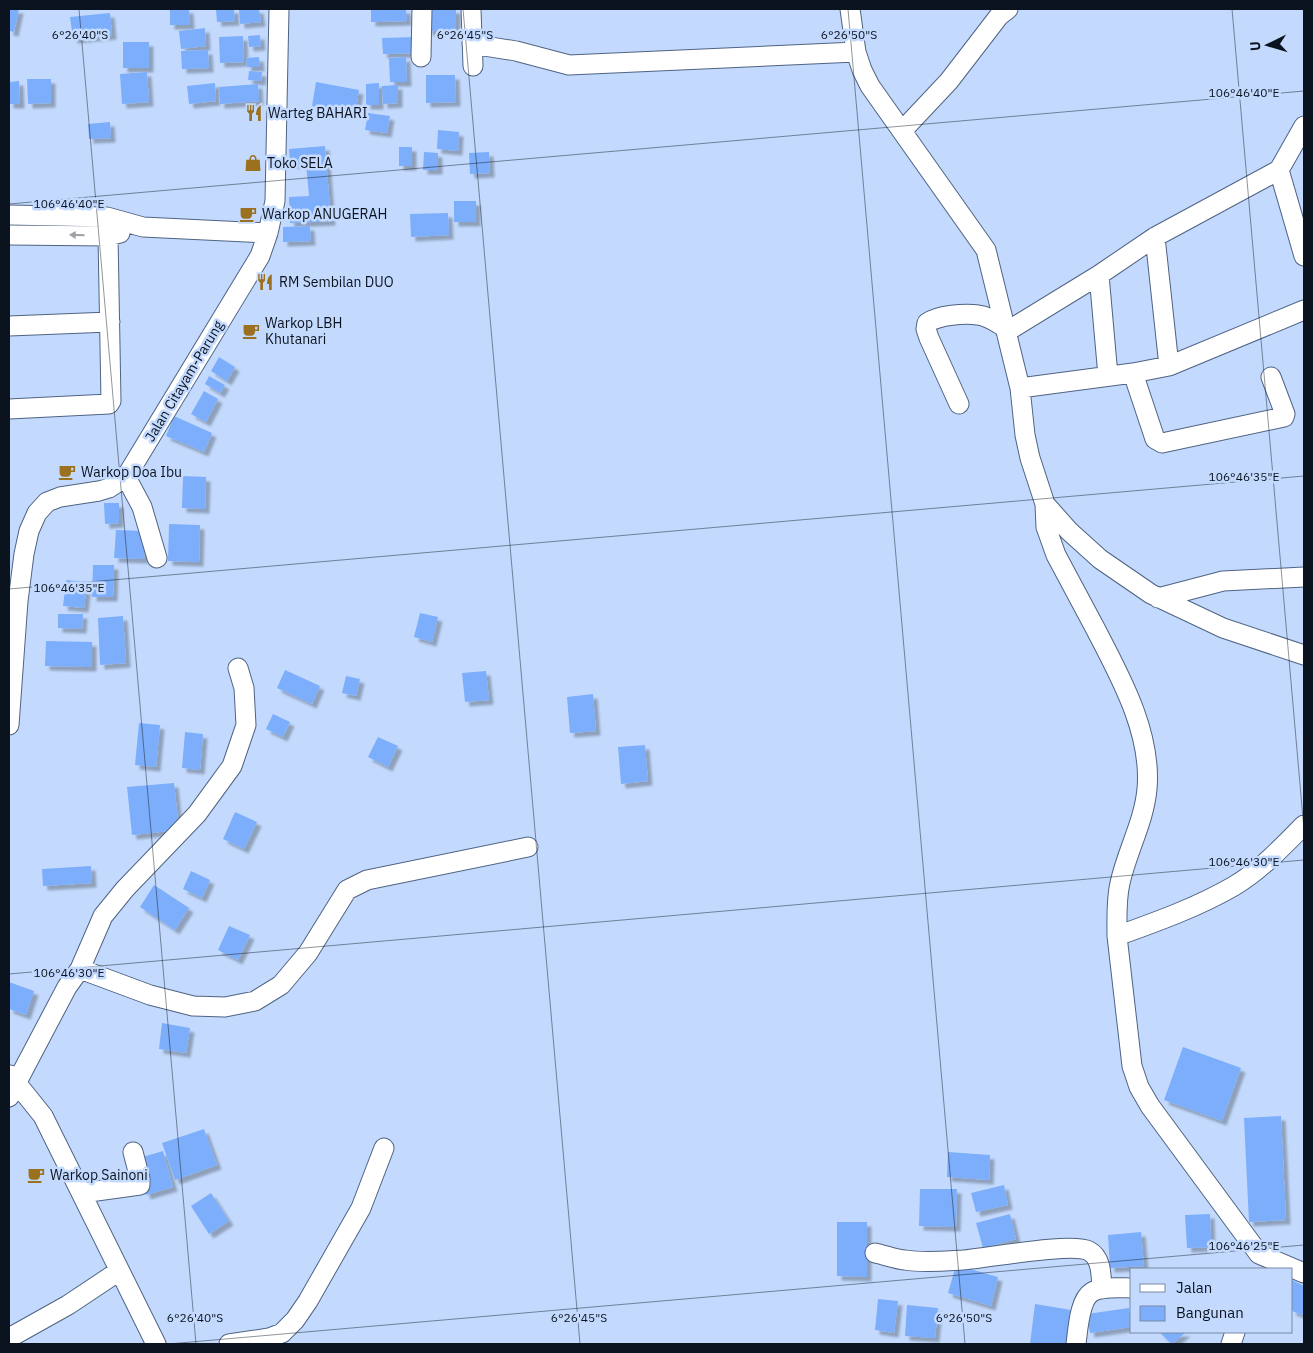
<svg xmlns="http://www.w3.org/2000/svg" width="1313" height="1353" viewBox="0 0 1313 1353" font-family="'IBM Plex Sans',sans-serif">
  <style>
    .building { fill: #7caefb; filter: url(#shadow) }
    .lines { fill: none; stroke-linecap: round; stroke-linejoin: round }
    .minor-casing { stroke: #4f6382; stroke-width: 21 }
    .minor { stroke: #fff; stroke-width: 19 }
    .oneway { fill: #9da1a5 }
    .ticks { fill: none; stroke: #0b131f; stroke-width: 1; stroke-opacity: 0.45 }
    .labels { text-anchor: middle; stroke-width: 5; stroke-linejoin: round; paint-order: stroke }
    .poi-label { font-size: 14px; fill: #0b131f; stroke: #c3dafe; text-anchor: start }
    .street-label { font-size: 14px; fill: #0b131f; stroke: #c3dafe }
    .ticks-label { font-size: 12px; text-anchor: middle; fill: #0b131f; stroke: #c3dafe; stroke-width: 5; stroke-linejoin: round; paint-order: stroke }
  </style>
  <defs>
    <filter id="shadow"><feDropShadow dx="4.5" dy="4.5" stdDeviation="1" flood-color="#0004"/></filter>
  </defs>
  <rect width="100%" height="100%" fill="#c3dafe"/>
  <path class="building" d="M9,9h10l-5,23 -5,-1z
    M170,9h19l1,16h-20z
    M216,9h18l1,12 -18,1z
    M239,9h20l2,13 -21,2z
    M371,9h35l1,12 -36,1z
    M428,9h28v21l-28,1z
    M110,13l2,22 -39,4 -3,-22z
    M205,28l1,18 -25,3 -2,-18z
    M260,35l1,11 -12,1 -1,-11z
    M243,36l1,26 -24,1 -1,-26z
    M415,37v16l-32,1 -1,-16z
    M123,42h26v26h-26z
    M208,50l1,18 -27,1 -1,-18z
    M259,57l1,10h-13l-1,-9z
    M406,57l1,25h-17l-1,-24z
    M249,71l13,1 -1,9 -13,-1z
    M147,72l2,30 -27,2 -2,-30z
    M426,75h29l1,27 -30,1z
    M27,79h24v24l-23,1z
    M19,81l1,23h-11v-22z
    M316,82l43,8 -4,24 -43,-8z
    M215,83l1,18 -27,3 -2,-18z
    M379,83v22h-13v-21z
    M258,84l1,17 -39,3 -1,-17z
    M398,85v18l-15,1 -1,-18z
    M368,113l22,3 -3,17 -22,-3z
    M110,122l1,16 -22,1 -1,-15z
    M438,130l21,2 -1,19 -21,-2z
    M325,146l6,75 -41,2 -1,-26 20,-1 -3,-33 -16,1 -1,-15z
    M399,147h13v19h-13z
    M424,152l14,1v17h-15z
    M489,152l1,21 -20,1 -1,-21z
    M454,201h22v21h-22z
    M448,213l1,22 -38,2 -1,-23z
    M310,226l1,15 -28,1v-15z
    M219,357l16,10 -8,14 -16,-10z
    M209,376l16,9 -5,8 -15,-9z
    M204,391l14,8 -12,23 -15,-8z
    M174,416l38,17 -8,19 -38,-16z
    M183,476l23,1 -1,32 -23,-1z
    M104,503h15v20l-14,1z
    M169,524l31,1 -1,37 -31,-1z
    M116,530l29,1 -1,28 -30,-1z
    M93,565h21l-1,32h-21z
    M66,580l21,2 -3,26 -21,-2z
    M420,613l18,4 -6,25 -18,-5z
    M58,614h25l-1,15 -24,-1z
    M123,616l3,47 -26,2 -2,-47z
    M46,641l46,1v25l-47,-1z
    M285,670l35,16 -8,18 -35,-16z
    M486,671l3,29 -24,2 -3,-29z
    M346,676l14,3 -4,17 -14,-3z
    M593,694l3,37 -26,2 -3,-36z
    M273,714l17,8 -7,15 -17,-8z
    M139,723l21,2 -4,42 -21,-2z
    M185,732l18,2 -3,36 -18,-2z
    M378,737l20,9 -10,21 -20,-10z
    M645,745l3,36 -27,3 -3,-37z
    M174,783l5,47 -47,5 -5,-48z
    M235,812l22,10 -13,27 -21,-10z
    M91,866l1,17 -49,3 -1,-17z
    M191,871l19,9 -8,18 -19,-9z
    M154,885l35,23 -14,22 -35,-23z
    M229,926l21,9 -12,25 -20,-10z
    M9,982l25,9 -8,24 -17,-6z
    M162,1023l28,5 -4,25 -27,-4z
    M1183,1047l58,21 -19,53 -58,-21z
    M1281,1116l5,104 -37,2 -5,-104z
    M204,1129l13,36 -42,15 -13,-37z
    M163,1151l10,36 -27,8 -10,-36z
    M948,1152l42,3 -1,25 -42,-3z
    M1004,1185l4,20 -32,7 -5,-19z
    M920,1189h37l-1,38 -37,-1z
    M211,1193l18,28 -20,13 -18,-28z
    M1010,1214l6,25 -33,9 -7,-25z
    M1210,1214l1,33 -24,1 -2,-33z
    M837,1222h30v55l-30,-1z
    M1141,1232l3,34 -34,2 -2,-33z
    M956,1265l42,12 -7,29 -43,-13z
    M1292,1280l12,6v25l-2,4 -10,-4z
    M878,1299l20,2 -4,32 -19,-3z
    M1035,1304l42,7 -5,33h-42z
    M907,1305l31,3 -3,30 -30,-2z
    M1129,1308l2,19 -41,6 -3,-19z
    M1159,1332h27l-14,12z"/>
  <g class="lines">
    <g class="minor-casing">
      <path id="minor" d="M471,9l2,57
        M850,9l6,43 6,18 8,16 116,164 34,138 5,47 5,23 15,46 1,23 10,28c13,24 26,49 39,73 25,48 57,105 52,161 -3,33 -20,62 -27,94 -4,17 -3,35 -3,53
        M472,44l44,7 53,14 287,-13
        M421,57l1,-48
        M902,131l47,-50 50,-65 9,-7
        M1279,170l25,86
        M9,215l98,2 36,10 125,6
        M9,235l99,1 12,-3
        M1155,237l14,129
        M1099,275l9,101
        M9,326l101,-4
        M1006,332l93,-57 56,-38 124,-67 25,-44
        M1133,373l22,66 7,4 122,-26 1,-3 -14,-37
        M1020,388l113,-15 36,-7 135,-56
        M959,404l-30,-66 -3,-9 1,-6c11,-8 38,-10 51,-8 10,1 18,7 26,12
        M9,409l100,-5 2,-3 -3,-165
        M126,477l16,30 15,51
        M1045,504l24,27 31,28 51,35 72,34 81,27
        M1158,598l65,-17 81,-4
        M9,725l9,-124 6,-47 5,-23 8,-18 10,-11 13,-5 39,-6 10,-3 17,-11 134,-221 8,-23 7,-32 4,-192
        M1304,825c-21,21 -43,45 -70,61 -36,21 -78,36 -117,50l15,130 7,21 11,19 109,148 45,19
        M80,969l23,-53 22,-27 72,-75 35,-48 14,-41 -2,-37 -6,-20
        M10,1075l33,41 113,228
        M9,1097l58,-110 13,-18 70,26 43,11 32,1 30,-6 26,-16 27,-32 39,-63 20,-10 161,-33
        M82,1193l58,-8v-6l-7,-27
        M875,1253c10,2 20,6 30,7 19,3 39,1 58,0 25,-2 109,-18 126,-9 13,7 12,25 13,38
        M9,1338l59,-33 51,-34
        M229,1344l40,-6 13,-5 13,-13 13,-19 53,-93 23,-60
        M1076,1344c2,-14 3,-44 16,-52 10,-6 28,-4 40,-4
        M1231,1344l4,-12"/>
    </g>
    <use href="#minor" class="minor"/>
  </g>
  <defs><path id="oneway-solid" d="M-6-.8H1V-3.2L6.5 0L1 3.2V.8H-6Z" transform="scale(1.25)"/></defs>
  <use class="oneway" href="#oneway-solid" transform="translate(77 235) rotate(-179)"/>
  <path class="ticks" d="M79,9l117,1335M463,9l117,1335M848,9l117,1335M1232,9l72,821M9,204l1295,-113M9,589l1295,-113M9,974l1295,-114M168,1344l1136,-99"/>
  <defs>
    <g id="restaurant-bare" transform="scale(1.35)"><path d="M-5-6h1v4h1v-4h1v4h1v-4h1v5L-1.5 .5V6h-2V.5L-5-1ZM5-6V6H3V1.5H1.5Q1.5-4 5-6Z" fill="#9b701e" stroke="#c3dafe" stroke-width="2.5" paint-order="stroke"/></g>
    <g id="shop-bare" transform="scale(1.35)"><path d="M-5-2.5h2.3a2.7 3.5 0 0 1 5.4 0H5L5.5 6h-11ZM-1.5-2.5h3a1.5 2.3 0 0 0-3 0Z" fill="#9b701e" stroke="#c3dafe" stroke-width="2.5" paint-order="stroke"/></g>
    <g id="cafe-bare" transform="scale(1.35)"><path d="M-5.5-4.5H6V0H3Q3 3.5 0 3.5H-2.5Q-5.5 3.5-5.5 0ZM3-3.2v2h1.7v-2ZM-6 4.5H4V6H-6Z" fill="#9b701e" stroke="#c3dafe" stroke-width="2.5" paint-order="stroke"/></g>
  </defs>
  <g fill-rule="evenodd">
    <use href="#restaurant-bare" x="254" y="113"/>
    <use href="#shop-bare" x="253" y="163"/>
    <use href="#cafe-bare" x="248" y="214"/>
    <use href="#restaurant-bare" x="265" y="282"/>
    <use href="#cafe-bare" x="251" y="331"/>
    <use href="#cafe-bare" x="67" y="472"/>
    <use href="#cafe-bare" x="36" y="1175"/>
  </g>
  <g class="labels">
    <g class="poi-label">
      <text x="268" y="118">Warteg BAHARI</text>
      <text x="267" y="168">Toko SELA</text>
      <text x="262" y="219">Warkop ANUGERAH</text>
      <text x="279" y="287">RM Sembilan DUO</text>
      <text x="265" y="328">Warkop LBH<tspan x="265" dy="16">Khutanari</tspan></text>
      <text x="81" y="477">Warkop Doa Ibu</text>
      <text x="50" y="1180">Warkop Sainoni</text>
    </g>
    <g class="street-label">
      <text transform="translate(184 381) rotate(-59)" y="5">Jalan Citayam-Parung</text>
    </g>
  </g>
  <g class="ticks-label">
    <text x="80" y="39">6°26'40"S</text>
    <text x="465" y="39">6°26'45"S</text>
    <text x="849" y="39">6°26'50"S</text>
    <text x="1244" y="97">106°46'40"E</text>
    <text x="69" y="208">106°46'40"E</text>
    <text x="1244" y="481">106°46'35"E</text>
    <text x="69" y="592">106°46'35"E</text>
    <text x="1244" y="866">106°46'30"E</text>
    <text x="69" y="977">106°46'30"E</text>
    <text x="1244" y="1250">106°46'25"E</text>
    <text x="195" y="1322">6°26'40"S</text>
    <text x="579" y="1322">6°26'45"S</text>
    <text x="964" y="1322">6°26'50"S</text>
  </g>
  <rect width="1313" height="1353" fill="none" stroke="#0b131f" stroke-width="20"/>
  <rect x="1130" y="1268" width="162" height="65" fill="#c3dafe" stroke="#798aa5"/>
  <rect x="1140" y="1284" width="25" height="8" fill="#ffffff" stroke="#798aa5"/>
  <text x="1176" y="1293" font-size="15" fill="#0b131f">Jalan</text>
  <rect x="1140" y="1306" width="25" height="15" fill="#7caefb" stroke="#798aa5"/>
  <text x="1176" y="1318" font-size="15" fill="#0b131f">Bangunan</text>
  <g transform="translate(1268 45) rotate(265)" stroke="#c3dafe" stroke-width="4" paint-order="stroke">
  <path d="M0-4L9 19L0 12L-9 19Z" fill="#0b131f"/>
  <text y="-8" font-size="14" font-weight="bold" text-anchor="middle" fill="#0b131f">U</text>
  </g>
</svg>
